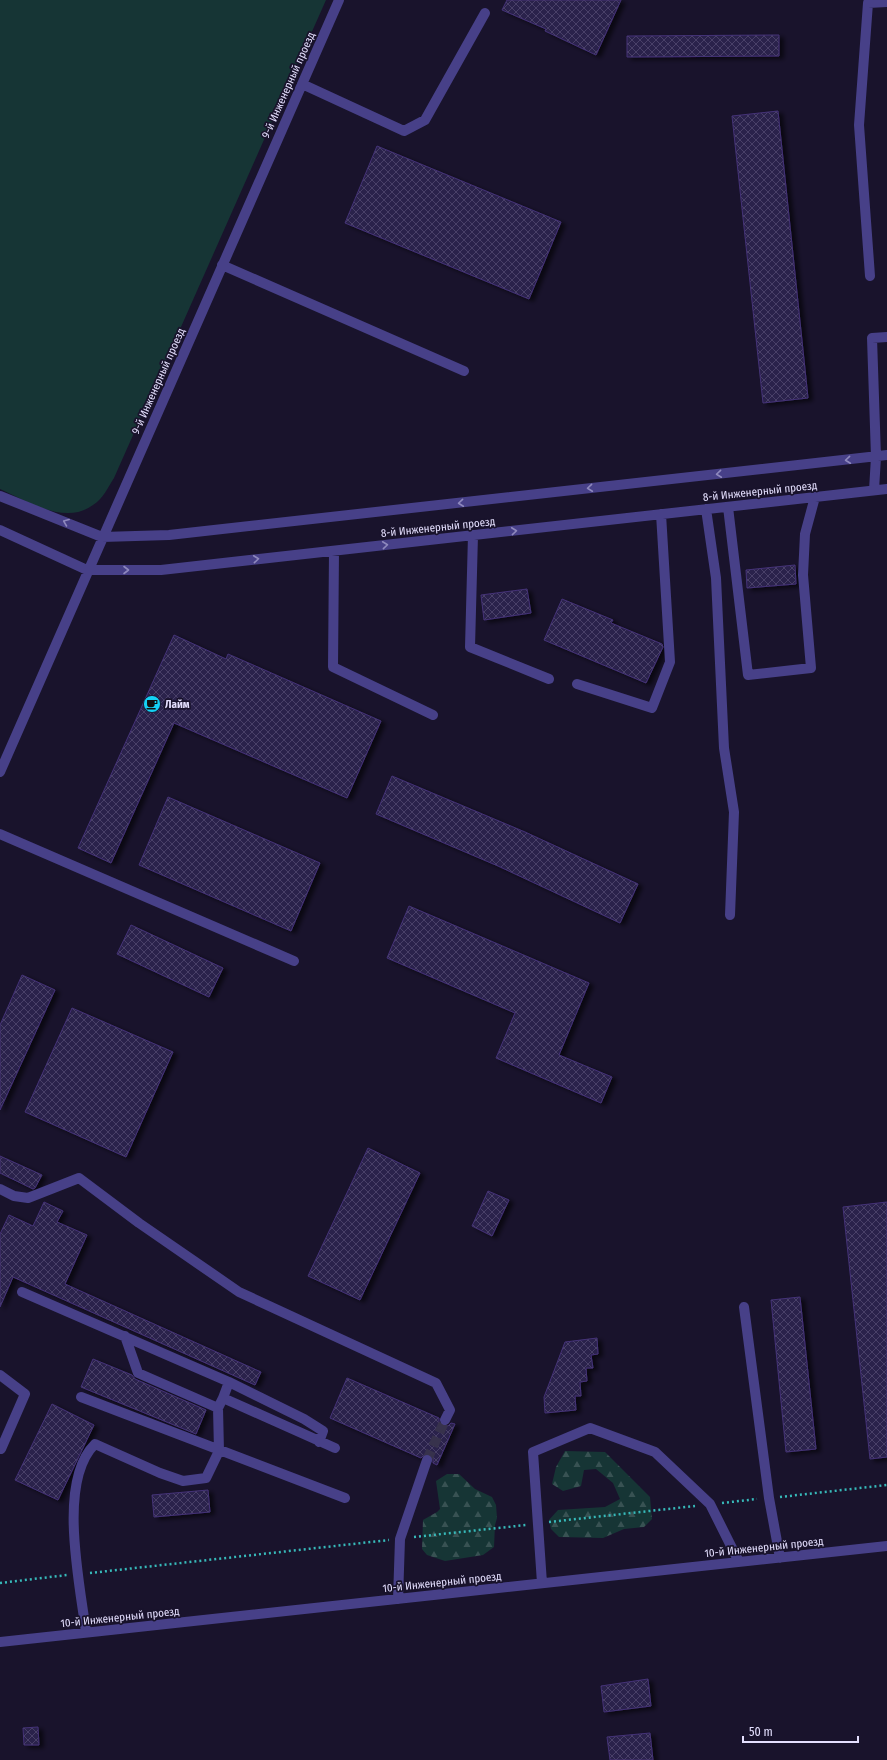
<svg xmlns="http://www.w3.org/2000/svg" width="887" height="1760" viewBox="0 0 887 1760" font-family="'Fira Sans Condensed',sans-serif">
  <style>
    .green { fill: #163535 }
    .forest { fill: url(#forest-firs) }
    .building { fill: url(#building-cross-hatch); stroke: #437; filter: url(#shadow) }
    .lines { fill: none; stroke-linecap: round; stroke-linejoin: round }
    .minor-tunnel { stroke: #37324c; stroke-width: 10; stroke-dasharray: 10 5; stroke-linecap: butt }
    .path { stroke: #37b9b9; stroke-width: 2.5; stroke-dasharray: 2 3; stroke-linecap: butt }
    .minor { stroke: #474088; stroke-width: 10 }
    .oneway { stroke: #8e88bd }
    .labels { text-anchor: middle; stroke-width: 3.5; stroke-linejoin: round; paint-order: stroke }
    .street-label { font-size: 11px; fill: #e4dffe; stroke: #19132c }
    .poi-label { font-size: 11px; font-weight: bold; fill: #e4dffe; stroke: #19132c; text-anchor: start }
  </style>
  <defs>
    <pattern id="forest-firs" width="22" height="20" patternUnits="userSpaceOnUse"><rect width="22" height="20" fill="#163535"/><path d="M5 1l3.5 6h-7zM16 11l3.5 6h-7z" fill="#385253"/></pattern>
    <pattern id="building-cross-hatch" width="8" height="8" patternUnits="userSpaceOnUse"><rect width="8" height="8" fill="#2b204c"/><path d="M0 0l8 8M0 8l8-8" fill="none" stroke="#4a4067"/></pattern>
    <filter id="shadow"><feDropShadow dx="4.5" dy="2.5" stdDeviation="2" flood-color="#0009"/></filter>
  </defs>
  <rect width="100%" height="100%" fill="#19132c"/>
  <path class="green" d="M0,0h326l-212,478c-6,9 -11,21 -21,27 -28,21 -66,-4 -93,-16z"/>
  <path class="forest" d="M565,1451l40,1 45,45 2,22 -8,8 -20,2 -21,9 -44,-1 -8,-8 -2,-9 9,-10 47,-3 15,-8 -7,-16 -17,-14 -12,1 -3,16 -18,5 -11,-7 4,-17z
    M447,1474h12l16,15 17,8 4,8 1,13 -2,7 -1,22 -11,8 -38,6 -18,-6 -5,-6 1,-29 14,-8 3,-3 -4,-28z"/>
  <path class="building" d="M507,0h114l-25,55 -51,-24 1,-2 -44,-19z
    M779,35v21l-152,1v-21z
    M778,111l30,287 -45,5 -31,-287z
    M377,146l184,76 -32,77 -184,-76z
    M795,565l1,19 -49,4 -1,-18z
    M527,589l4,24 -47,7 -3,-25z
    M562,599l51,21 -2,3 51,21 1,3 -17,36 -102,-43z
    M174,635l52,24 2,-5 153,67 -34,77 -173,-75 -63,140 -33,-15z
    M392,776l133,56 113,52 -18,39 -122,-57 -122,-52z
    M168,797l152,66 -29,68 -152,-66z
    M409,906l180,77 -30,72 53,22 -11,26 -105,-45 19,-45 -128,-55z
    M131,925l92,43 -14,29 -92,-43z
    M22,975l33,15 -55,120v-85z
    M72,1008l101,44 -47,105 -101,-45z
    M368,1148l52,25 -60,127 -52,-24z
    M0,1156l42,19 -7,13 -2,1 -33,-16z
    M488,1191l21,9 -17,36 -20,-10z
    M44,1202l19,9 -6,11 30,13 -22,49 196,88 -6,13 -242,-108 -13,30v-73l9,-19 24,11z
    M887,1202v255l-17,2 -27,-252z
    M800,1297l16,152 -30,3 -15,-152z
    M597,1338l1,16 -7,1 2,13h-7l1,13 -7,1 1,14h-6l1,14 -31,3 -1,-16 21,-55z
    M93,1359l39,16 3,4 71,31 -10,24 -115,-47z
    M347,1378l92,40v5l3,3h6l3,-3 4,1 -18,41 -4,-2v-5l-4,-4h-4l-4,4 -91,-40z
    M52,1404l42,21 -36,75 -43,-20z
    M208,1490l2,22 -56,5 -2,-22z
    M648,1679l3,27 -47,6 -3,-26z
    M38,1727l1,18h-15l-1,-17z
    M650,1733l3,27h-43l-3,-23z"/>
  <g class="lines">
    <path class="minor-tunnel" d="M427,1460l18,-40"/>
    <path class="path" d="M780,1497l107,-12
      M722,1503l35,-4
      M549,1522l146,-16
      M414,1537l112,-12
      M90,1573l299,-33
      M0,1583l67,-8"/>
    <path class="minor" d="M302,84l102,47 21,-11 60,-107
      M222,265l242,106
      M870,276l-11,-151 9,-122 19,-1
      M874,490l2,-33 -4,-119 15,-1
      M0,496l102,41 67,-2 718,-80
      M728,507l20,168 63,-7 -8,-93 2,-41 10,-37
      M706,509l10,69 8,170 10,64 -4,103
      M0,530l87,40h74l726,-81
      M473,535l-3,112 79,32
      M334,551l-1,116 100,48
      M577,684l75,24 18,-46 -9,-148
      M0,772l339,-772
      M0,834l294,127
      M0,1189l14,7 14,2 51,-20 60,45 100,69 197,91 14,27 -5,10
      M22,1292l207,90 75,37 19,12 -4,11
      M744,1307l25,191 11,60
      M125,1336l13,37 80,35
      M0,1375l25,19 -24,55
      M81,1397l264,101
      M223,1398l112,50
      M542,1583l-9,-131 57,-24 65,24 55,52 29,58
      M398,1599l2,-60 27,-79
      M86,1632c-6,-48 -29,-151 9,-188l65,29 23,8 23,-3 13,-27 -1,-43 5,-10 6,-16
      M0,1642l887,-96"/>
  </g>
  <defs><path id="oneway-chevron" d="M-2-3.5L2.5 0L-2 3.5" fill="none" stroke-width="1.6" stroke-linecap="round" stroke-linejoin="round"/></defs>
  <g class="oneway">
    <use href="#oneway-chevron" transform="translate(848 460) rotate(174)"/>
    <use href="#oneway-chevron" transform="translate(719 474) rotate(174)"/>
    <use href="#oneway-chevron" transform="translate(590 488) rotate(174)"/>
    <use href="#oneway-chevron" transform="translate(461 503) rotate(174)"/>
    <use href="#oneway-chevron" transform="translate(66 522) rotate(-158)"/>
    <use href="#oneway-chevron" transform="translate(514 531) rotate(-6)"/>
    <use href="#oneway-chevron" transform="translate(385 545) rotate(-6)"/>
    <use href="#oneway-chevron" transform="translate(256 559) rotate(-6)"/>
    <use href="#oneway-chevron" transform="translate(126 570)"/>
  </g>
  <defs>
    <g id="cafe-disc" transform="scale(0.9)"><circle r="9.5" fill="#14d1f4" stroke="#19132c"/><path d="M-5.5-4.5H6V0H3Q3 3.5 0 3.5H-2.5Q-5.5 3.5-5.5 0ZM3-3.2v2h1.7v-2ZM-6 4.5H4V6H-6Z" fill="#111"/></g>
  </defs>
  <g fill-rule="evenodd">
    <use href="#cafe-disc" x="152" y="704"/>
  </g>
  <g class="labels">
    <g class="street-label">
      <text transform="translate(288 85) rotate(-66)" y="4">9-й Инженерный проезд</text>
      <text transform="translate(158 381) rotate(-66)" y="4">9-й Инженерный проезд</text>
      <text transform="translate(760 491) rotate(-6)" y="4">8-й Инженерный проезд</text>
      <text transform="translate(438 527) rotate(-6)" y="4">8-й Инженерный проезд</text>
      <text transform="translate(764 1547) rotate(-6)" y="4">10-й Инженерный проезд</text>
      <text transform="translate(442 1582) rotate(-6)" y="4">10-й Инженерный проезд</text>
      <text transform="translate(120 1617) rotate(-6)" y="4">10-й Инженерный проезд</text>
    </g>
    <g class="poi-label">
      <text x="165" y="708">Лайм</text>
    </g>
  </g>
  <path d="M743 1736v6h115v-6" fill="none" stroke="#e4dffe" stroke-width="2"/>
  <text x="749" y="1736" font-size="12" fill="#e4dffe" stroke="#19132c" stroke-width="3" paint-order="stroke">50 m</text>
</svg>
